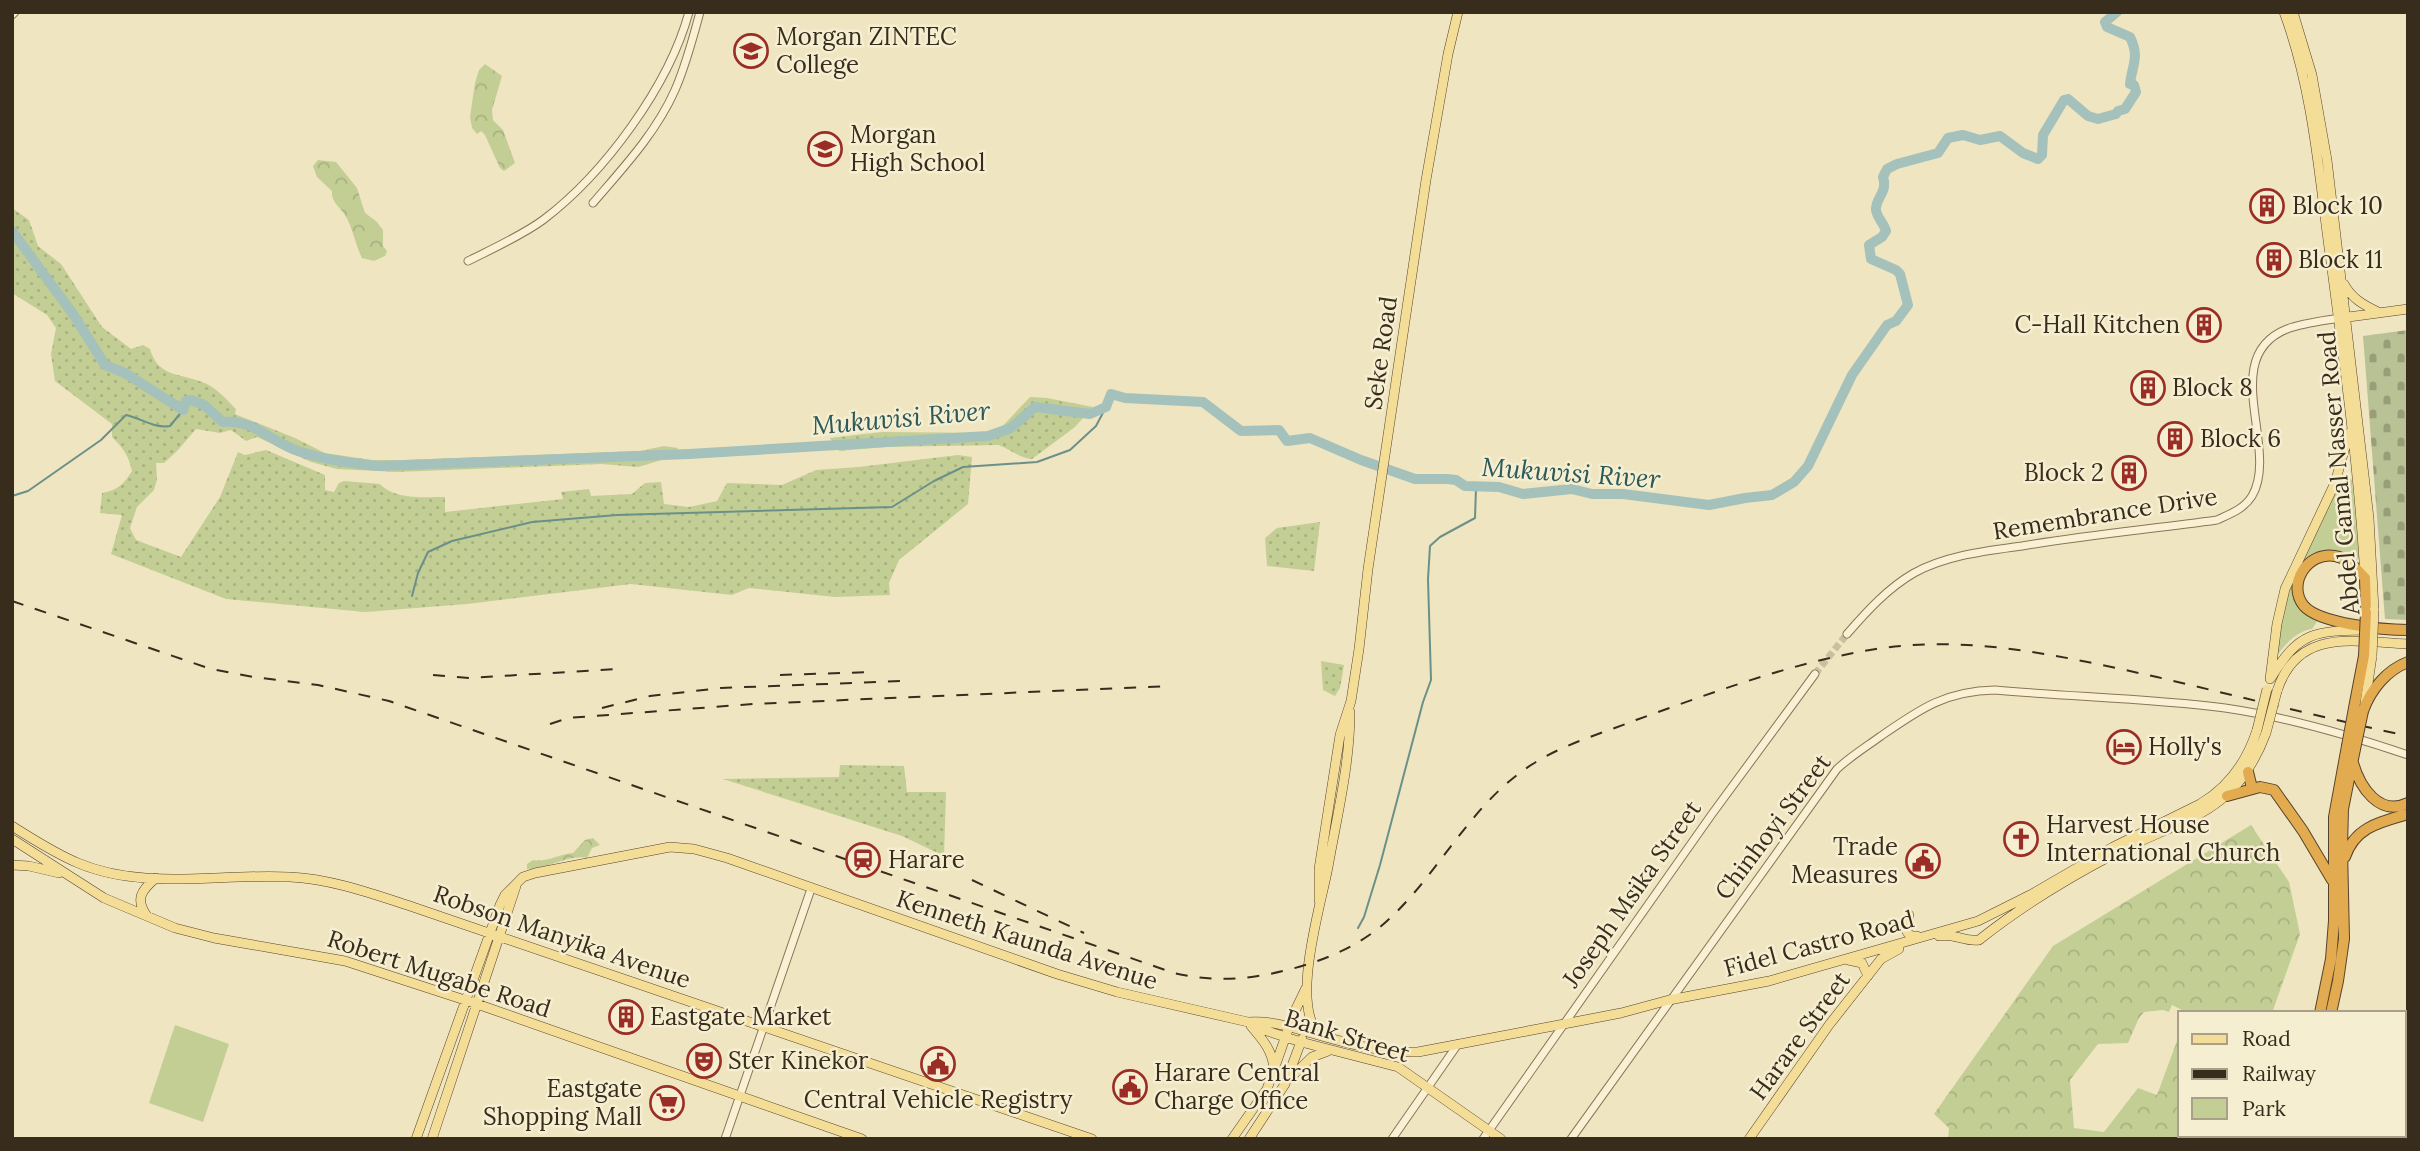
<svg xmlns="http://www.w3.org/2000/svg" width="2420" height="1151" viewBox="0 0 2420 1151" font-family="Lora,serif">
  <style>
    .grass { fill: url(#grass-dots) }
    .forest { fill: url(#forest-crowns) }
    .cemetery { fill: url(#cemetery-stones) }
    .park { fill: #c3ce95 }
    .lines { fill: none; stroke-linecap: round; stroke-linejoin: round }
    .stream { stroke: #6b9089; stroke-width: 2 }
    .river { stroke: #a4c1bb; stroke-width: 10 }
    .minor-tunnel { stroke: #cac0a0; stroke-width: 7; stroke-dasharray: 7 3.5; stroke-linecap: butt }
    .minor-casing { stroke: #897558; stroke-width: 9 }
    .major-casing { stroke: #57432d; stroke-width: 10 }
    .highway-casing { stroke: #57432d; stroke-width: 12 }
    .minor { stroke: #faf1d5; stroke-width: 7 }
    .major { stroke: #f4dd97; stroke-width: 9 }
    .highway { stroke: #e2ab4f; stroke-width: 10 }
    .rail { stroke: #382c1d; stroke-width: 2; stroke-dasharray: 12 12; stroke-linecap: butt }
    .major-bridge-casing { stroke: #57432d; stroke-width: 10; stroke-linecap: butt }
    .highway-bridge-casing { stroke: #57432d; stroke-width: 12; stroke-linecap: butt }
    .major-bridge { stroke: #f4dd97; stroke-width: 9 }
    .highway-bridge { stroke: #e2ab4f; stroke-width: 10 }
    .labels { text-anchor: middle; stroke-width: 5; stroke-linejoin: round; paint-order: stroke }
    .poi-label { font-size: 24px; fill: #382c1d; stroke: #f6eed1; text-anchor: start }
    .street-label { font-size: 24px; fill: #382c1d; stroke: #f6eed1 }
    .water-label { font-size: 26px; font-style: italic; fill: #2c5959; stroke: #f6eed1 }
  </style>
  <defs>
    <pattern id="grass-dots" width="8" height="8" patternUnits="userSpaceOnUse" patternTransform="scale(1.75)"><rect width="8" height="8" fill="#c3ce95"/><path d="M2 2h.1M6 6h.1" fill="none" stroke="#a8b180" stroke-width="1.8" stroke-linecap="round"/></pattern>
    <pattern id="forest-crowns" width="20" height="18" patternUnits="userSpaceOnUse" patternTransform="scale(1.75)"><rect width="20" height="18" fill="#c3ce95"/><path d="M2 6a3 3 0 1 1 6 0M12 15a3 3 0 1 1 6 0" fill="none" stroke="#a8b180"/></pattern>
    <pattern id="cemetery-stones" width="16" height="16" patternUnits="userSpaceOnUse" patternTransform="scale(1.75)"><rect width="16" height="16" fill="#b9c294"/><path d="M2 7V4a2 2 0 0 1 4 0v3zM10 15v-3a2 2 0 0 1 4 0v3z" fill="#979e78"/></pattern>
  </defs>
  <rect width="100%" height="100%" fill="#efe5c1"/>
  <path class="grass" d="M12,208l17,12 9,26 23,18 41,63 29,22 12,-4 7,4c8,28 29,24 52,33 13,4 25,18 34,27l-1,5 60,24 30,15 47,7h33l235,-9 24,-5 14,2 -4,11h-9l-27,8 -36,-3 -205,8 -60,-3 -26,-7 -54,-25 -11,4 -15,-11 -11,3 -24,-4 -19,22 -13,12h-8l1,16 -3,11 -17,17 -7,21 6,12 45,17 39,-60 18,-45 7,3 21,-5 59,25v15l9,2 5,-9 5,-2 36,3c15,16 44,13 65,13v15l118,-13 -2,-7 28,-3 2,7 41,-2 13,-11 16,-1 3,22 25,3 28,-6 10,-18 55,2 34,-15 43,-3 99,-12 14,2 -4,47 -69,56 -10,23 1,12 -55,2 -86,-9 -17,7 -101,-11 -164,20 -102,8 -139,-13 -115,-45 11,-39 -22,-2 2,-20c16,-3 22,-9 30,-22 -3,-15 -9,-23 -20,-34v-13l-57,-43 -4,-27 5,-26 -9,-13 -35,-22z
    M1030,397l17,1 46,9 -18,20 -43,32c-12,-1 -22,-10 -34,-14l-112,2 -47,4 -9,-13 52,-6 114,1z
    M1320,522l-6,49 -47,-5 -2,-28 12,-10z
    M1321,661l23,4 -4,23 -5,8 -12,-6z
    M840,765l64,1 3,26h39l-2,64 -42,-20 -179,-57 116,-2z"/>
  <path class="forest" d="M485,64l17,12 -10,34 1,10 10,10 12,33 -11,8 -4,-3 -15,-33 -4,-4 -4,3 -5,-6 -2,-11 5,-34 4,-13z
    M318,160l18,2 21,26 8,25 11,8 7,9v16l4,5 -2,5 -11,5 -12,-3c-7,-14 -9,-30 -17,-43 -6,-9 -14,-13 -13,-24l-15,-14 -4,-11z
    M2251,825l38,57 11,52 -28,79h-84l-16,-8 -3,7 -6,-2 -19,2 -5,6 -11,25 -30,1 -28,36 4,48 30,4 34,-44 19,7 23,-62v102h5l-2,4h-235l1,-11 -15,-14 119,-168z
    M593,838l7,7 -8,3 -5,10c-19,-4 -40,12 -60,11v-5l6,-4c12,3 27,-6 40,-7l12,-13z"/>
  <path class="cemetery" d="M2408,330v290l-23,-1 -22,-283z"/>
  <path class="park" d="M2342,474l10,6 7,77 -4,6 -16,-12 -23,2 -14,11 -7,23 23,33 -6,9c-18,3 -28,17 -39,32l15,-72z
    M175,1025l54,19 -26,78 -54,-19z"/>
  <g class="lines">
    <path class="stream" d="M12,496l16,-5 73,-51 25,-25c15,3 28,14 44,11l13,-16
      M412,596l6,-23 10,-21 24,-11 80,-19 85,-7 275,-8 42,-26 29,-14 74,-5 33,-12 26,-24 10,-19
      M1358,928l6,-11 16,-52 43,-163 8,-22 -3,-101 2,-33 10,-9 35,-19 1,-30"/>
    <path class="river" d="M12,231l61,83 32,51 20,8 58,37 3,-9 5,-1 13,5 19,17c31,-3 48,20 75,29 27,9 52,12 80,15l311,-12 299,-18 23,-8 24,-21 55,7 16,-7 5,-13 14,4 78,4 38,29 38,-1 8,11 23,-3 51,22 54,19h32l9,1 9,6 34,1 24,7 49,-5 20,5h31l86,11 36,-7 27,-3 22,-13 14,-16 44,-91 35,-50 9,-4 12,-16 -8,-31 -4,-4 -25,-11 -2,-14 13,-8 4,-6c-2,-8 -9,-13 -10,-21 -1,-12 12,-17 7,-33l4,-8 10,-5 41,-11 10,-15 15,-3 17,5 20,-4 23,17 15,6 4,-4 1,-20 21,-35 4,-1 20,17 10,3 18,-5 2,-3 7,-2 11,-17 -2,-7 -4,-1c2,-19 10,-27 0,-47l-23,-10 -2,-5 12,-10"/>
    <path class="minor-tunnel" d="M1815,674l32,-40"/>
    <g class="minor-casing">
      <path id="minor" d="M12,15l3,-3
        M593,203c30,-35 63,-70 82,-113 11,-25 18,-52 25,-78
        M468,261c24,-12 53,-25 75,-41 61,-46 126,-134 146,-208
        M1847,634c20,-23 41,-46 67,-61 33,-18 72,-22 108,-27 65,-11 130,-17 195,-26 13,-6 27,-11 35,-24 28,-47 -35,-139 35,-167 16,-6 35,-8 53,-11
        M2404,1055l4,1
        M725,1139l86,-250
        M1392,1139l66,-95
        M1483,1139l229,-325 103,-140
        M1571,1139l266,-370c14,-13 29,-22 44,-33 39,-27 64,-45 114,-46 77,7 154,8 230,18 62,9 124,27 183,47"/>
    </g>
    <g class="major-casing">
      <path id="major" d="M2284,12c30,81 35,166 47,250 14,105 28,210 34,316
        M2293,12l19,63 15,85 42,358 5,92
        M2344,284c8,15 20,21 34,28
        M2341,318l67,-9
        M2271,678c28,-47 44,-47 96,-48
        M2270,679l7,-55 8,-35 50,-106 14,-50
        M2277,691c21,-64 77,-49 131,-47
        M2365,703l7,-47
        M12,826c21,13 42,27 66,37 66,28 143,10 212,14 41,2 80,16 120,29l682,233
        M12,839l92,59 71,30 39,10 131,23 132,43 385,135
        M12,865l17,1 30,7
        M1319,901v-32l21,-134 11,-34 8,-52 9,-80 58,-389 22,-126 10,-42
        M1909,915l-2,17 4,4h6
        M147,916c-12,-16 -6,-26 9,-38
        M1939,936c15,-3 26,6 40,4 39,-31 91,-63 135,-86 71,-37 121,-38 152,-121
        M1848,960l14,3 6,13
        M1248,1022c22,-2 43,5 63,11 36,10 69,20 107,19l203,-39 48,-13 100,-19 209,-60 54,-27 81,-47 87,-43c29,-17 47,-43 57,-74
        M1251,1026c12,14 21,24 23,42
        M1319,1034c-29,-30 2,-129 9,-167 9,-51 22,-103 22,-155
        M1289,1079l23,-22 16,-6
        M416,1139l84,-234 5,-10 18,-18 12,-4 135,-26 24,2 33,9 330,116 60,18 131,30 16,8 37,12 97,25 103,72
        M432,1139l84,-253
        M1232,1139l35,-50 27,-76 12,-25
        M1249,1139l36,-55 17,-45
        M1749,1139l80,-114 52,-66 18,-10"/>
    </g>
    <g class="highway-casing">
      <path id="highway" d="M2366,612l-1,-34c-9,-9 -17,-20 -30,-22 -27,-5 -49,28 -31,50 16,18 80,24 104,24
        M2354,708l10,-52
        M2363,711c8,-22 24,-41 45,-49
        M2353,763c7,24 26,54 55,40
        M2248,772l4,16
        M2227,796l33,-9 14,3 29,41 29,49
        M2345,857c10,-30 35,-35 63,-43
        M2320,1013l11,-54 3,-38v-104l13,-71
        M2331,1013l7,-32 6,-42 -2,-92 1,-38 12,-60
        M2250,1139l3,-4
        M2263,1139l2,-4"/>
    </g>
    <use href="#minor" class="minor"/>
    <use href="#major" class="major"/>
    <use href="#highway" class="highway"/>
    <path class="rail" d="M12,601l199,68 42,8 65,8 71,16 785,272c39,9 74,7 113,-3 33,-8 65,-21 92,-42 59,-49 90,-126 157,-166 31,-19 67,-29 100,-42 78,-28 158,-58 240,-71 94,-15 190,8 281,28 84,20 167,41 251,59
      M433,675l36,3 148,-9
      M780,675l91,-3
      M602,708l48,-12 71,-8 182,-7
      M550,724l18,-6 185,-14 416,-18
      M972,880l112,53"/>
    <g class="major-bridge-casing">
      <path id="major-bridge" d="M2372,656l2,-46
        M2257,730l10,-41
        M2266,733l11,-42"/>
    </g>
    <g class="highway-bridge-casing">
      <path id="highway-bridge" d="M2364,656l2,-44
        M2347,746l7,-38
        M2355,749l8,-38"/>
    </g>
    <use href="#major-bridge" class="major-bridge"/>
    <use href="#highway-bridge" class="highway-bridge"/>
  </g>
  <defs>
    <g id="school-ring" transform="scale(1.75)"><circle r="9.5" fill="#f6eed1" stroke="#9a2d26" stroke-width="1.5"/><path d="M0-5L7-2L0 1L-7-2ZM-4 1L0 2.5L4 1V4Q0 6-4 4Z" fill="#9a2d26"/></g>
    <g id="building-ring" transform="scale(1.75)"><circle r="9.5" fill="#f6eed1" stroke="#9a2d26" stroke-width="1.5"/><path d="M-4-6H4V6H1V3H-1V6H-4ZM-2.5-4.3h1.7v1.8h-1.7ZM.8-4.3h1.7v1.8H.8ZM-2.5-1h1.7V.8h-1.7ZM.8-1h1.7V.8H.8Z" fill="#9a2d26"/></g>
    <g id="hotel-ring" transform="scale(1.75)"><circle r="9.5" fill="#f6eed1" stroke="#9a2d26" stroke-width="1.5"/><path d="M-6-4.5h1.5V1H6V5H4.5V3h-9V5H-6ZM-4 0a1.8 1.8 0 1 1 3.6 0ZM.5 0V-2.5h3Q6-2.5 6 0Z" fill="#9a2d26"/></g>
    <g id="church-ring" transform="scale(1.75)"><circle r="9.5" fill="#f6eed1" stroke="#9a2d26" stroke-width="1.5"/><path d="M-1.2-6h2.4v3.5h3.3v2.4h-3.3V6h-2.4V-.1h-3.3v-2.4h3.3Z" fill="#9a2d26"/></g>
    <g id="station-ring" transform="scale(1.75)"><circle r="9.5" fill="#f6eed1" stroke="#9a2d26" stroke-width="1.5"/><path d="M-3-6H3Q5-6 5-4V2Q5 4 3 4L4.5 6H3L1.5 4h-3L-3 6H-4.5L-3 4Q-5 4-5 2V-4Q-5-6-3-6ZM-3.5-4v3h7v-3ZM-3.5 1v1.5H-2V1ZM2 1v1.5H3.5V1Z" fill="#9a2d26"/></g>
    <g id="civic-ring" transform="scale(1.75)"><circle r="9.5" fill="#f6eed1" stroke="#9a2d26" stroke-width="1.5"/><path d="M-.6-6.5H3V-4.5H.6V-3L4-1V1h2V6H-6V1h2V-1L-.6-3ZM-1.2 2.5V6h2.4V2.5Z" fill="#9a2d26"/></g>
    <g id="theatre-ring" transform="scale(1.75)"><circle r="9.5" fill="#f6eed1" stroke="#9a2d26" stroke-width="1.5"/><path d="M-5-5.5Q0-4 5-5.5V0Q5 5 0 6Q-5 5-5 0ZM-3.3-2.5H-1v1.5H-3.3ZM1-2.5H3.3v1.5H1ZM-2.8 1Q0 5.5 2.8 1Z" fill="#9a2d26"/></g>
    <g id="supermarket-ring" transform="scale(1.75)"><circle r="9.5" fill="#f6eed1" stroke="#9a2d26" stroke-width="1.5"/><path d="M-6-5.5h2.5l.6 2H6L4.5 2H-2.5L-4.4-4H-6ZM-1.5 3.2a1.3 1.3 0 1 0 .1 0ZM3 3.2a1.3 1.3 0 1 0 .1 0Z" fill="#9a2d26"/></g>
  </defs>
  <g fill-rule="evenodd">
    <use href="#school-ring" x="751" y="51"/>
    <use href="#school-ring" x="825" y="149"/>
    <use href="#building-ring" x="2267" y="206"/>
    <use href="#building-ring" x="2274" y="260"/>
    <use href="#building-ring" x="2204" y="325"/>
    <use href="#building-ring" x="2148" y="388"/>
    <use href="#building-ring" x="2175" y="439"/>
    <use href="#building-ring" x="2129" y="473"/>
    <use href="#hotel-ring" x="2124" y="747"/>
    <use href="#church-ring" x="2021" y="839"/>
    <use href="#station-ring" x="863" y="860"/>
    <use href="#civic-ring" x="1923" y="861"/>
    <use href="#building-ring" x="626" y="1017"/>
    <use href="#theatre-ring" x="704" y="1061"/>
    <use href="#civic-ring" x="938" y="1064"/>
    <use href="#civic-ring" x="1130" y="1087"/>
    <use href="#supermarket-ring" x="667" y="1103"/>
  </g>
  <g class="labels">
    <g class="poi-label">
      <text x="776" y="45">Morgan ZINTEC<tspan x="776" dy="28">College</tspan></text>
      <text x="850" y="143">Morgan<tspan x="850" dy="28">High School</tspan></text>
      <text x="2292" y="214">Block 10</text>
      <text x="2298" y="268">Block 11</text>
      <text x="2180" y="333" text-anchor="end">C-Hall Kitchen</text>
      <text x="2172" y="396">Block 8</text>
      <text x="2200" y="447">Block 6</text>
      <text x="2104" y="481" text-anchor="end">Block 2</text>
      <text x="2148" y="755">Holly's</text>
      <text x="2046" y="833">Harvest House<tspan x="2046" dy="28">International Church</tspan></text>
      <text x="1898" y="855" text-anchor="end">Trade<tspan x="1898" dy="28">Measures</tspan></text>
      <text x="888" y="868">Harare</text>
      <text x="650" y="1025">Eastgate Market</text>
      <text x="728" y="1069">Ster Kinekor</text>
      <text x="1154" y="1081">Harare Central<tspan x="1154" dy="28">Charge Office</tspan></text>
      <text x="642" y="1097" text-anchor="end">Eastgate<tspan x="642" dy="28">Shopping Mall</tspan></text>
      <text x="938" y="1108" text-anchor="middle">Central Vehicle Registry</text>
    </g>
    <g class="street-label">
      <text transform="translate(1381 353) rotate(-82)" y="8">Seke Road</text>
      <text transform="translate(2339 473) rotate(-95)" y="8">Abdel Gamal Nasser Road</text>
      <text transform="translate(2105 514) rotate(-9)" y="8">Remembrance Drive</text>
      <text transform="translate(1773 827) rotate(-53)" y="8">Chinhoyi Street</text>
      <text transform="translate(1632 894) rotate(-55)" y="8">Joseph Msika Street</text>
      <text transform="translate(562 937) rotate(19)" y="8">Robson Manyika Avenue</text>
      <text transform="translate(1027 940) rotate(18)" y="8">Kenneth Kaunda Avenue</text>
      <text transform="translate(1819 944) rotate(-15)" y="8">Fidel Castro Road</text>
      <text transform="translate(439 974) rotate(18)" y="8">Robert Mugabe Road</text>
      <text transform="translate(1347 1036) rotate(17)" y="8">Bank Street</text>
      <text transform="translate(1800 1036) rotate(-54)" y="8">Harare Street</text>
    </g>
    <g class="water-label">
      <text transform="translate(901 418) rotate(-5)" y="9">Mukuvisi River</text>
      <text transform="translate(1571 473) rotate(4)" y="9">Mukuvisi River</text>
    </g>
  </g>
  <rect width="2420" height="1151" fill="none" stroke="#382c1d" stroke-width="28"/>
  <rect x="2178" y="1011" width="228" height="126" fill="#f6eed1" stroke="#aaa089" stroke-width="2"/>
  <rect x="2192" y="1034" width="35" height="10" fill="#f4dd97" stroke="#aaa089" stroke-width="2"/>
  <text x="2242" y="1046" font-size="21" fill="#382c1d">Road</text>
  <rect x="2192" y="1069" width="35" height="10" fill="#382c1d" stroke="#aaa089" stroke-width="2"/>
  <text x="2242" y="1081" font-size="21" fill="#382c1d">Railway</text>
  <rect x="2192" y="1098" width="35" height="21" fill="#c3ce95" stroke="#aaa089" stroke-width="2"/>
  <text x="2242" y="1116" font-size="21" fill="#382c1d">Park</text>
</svg>
